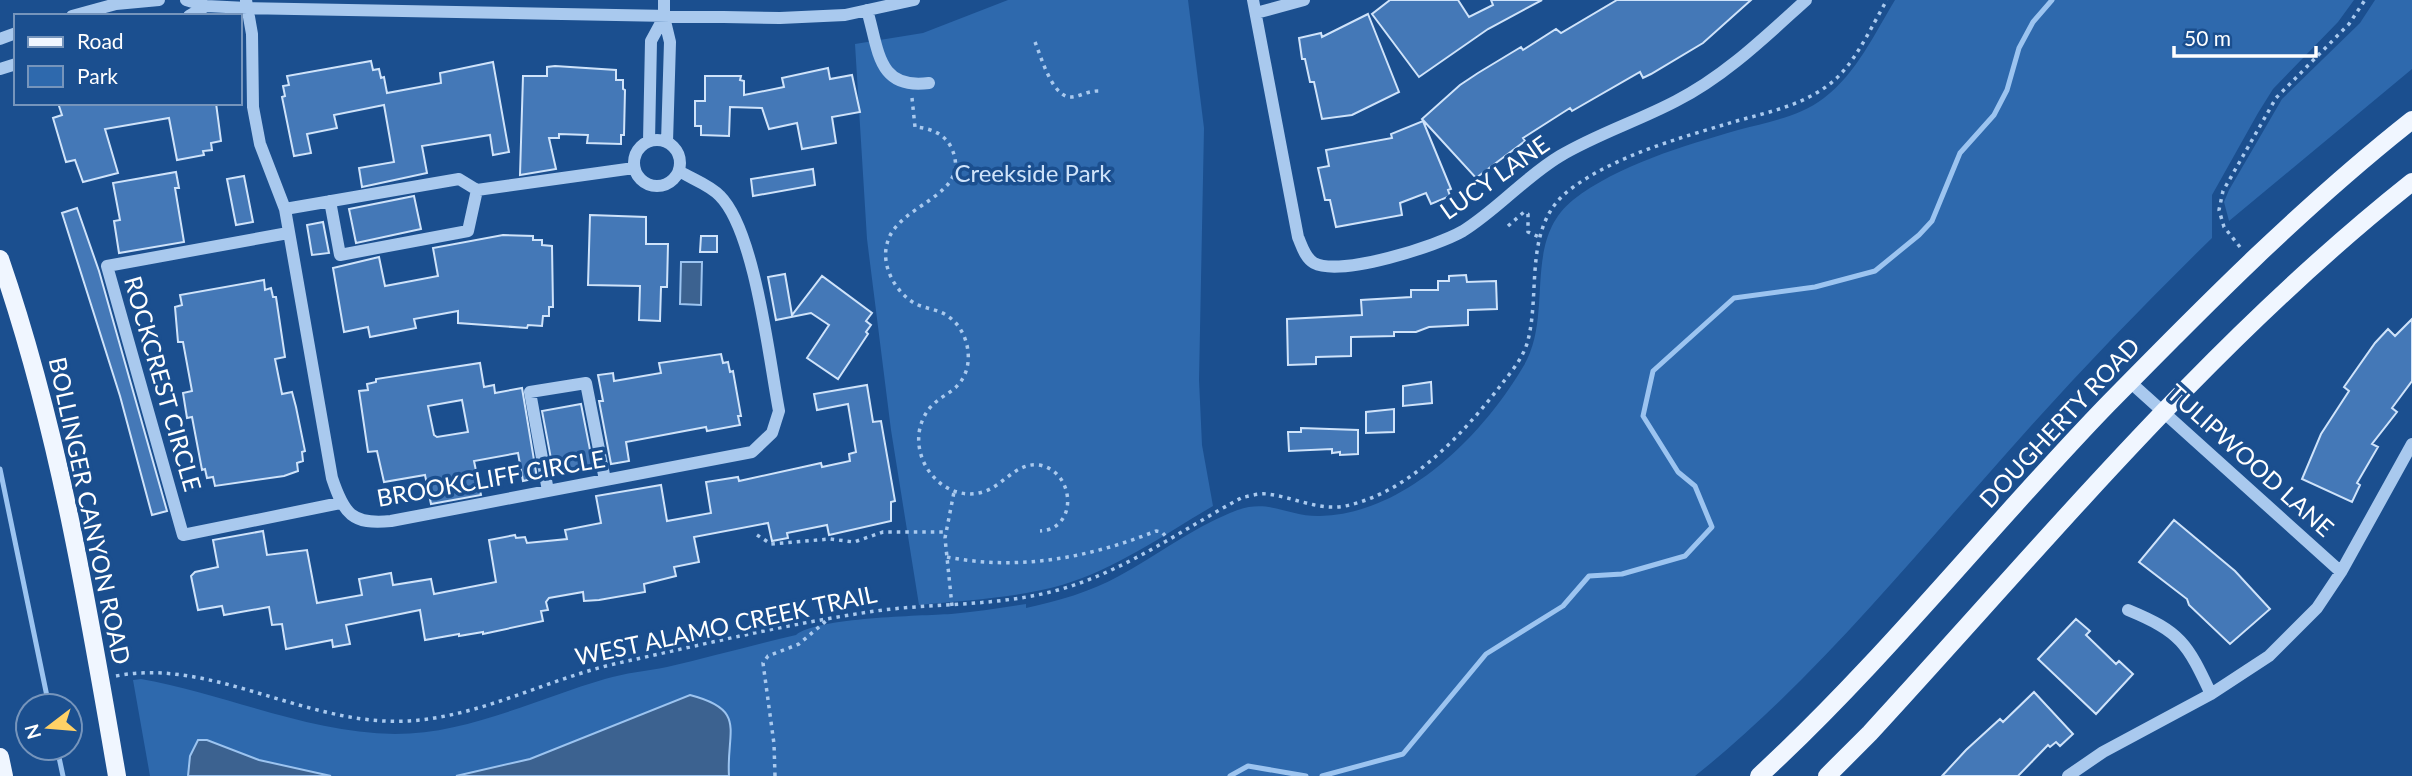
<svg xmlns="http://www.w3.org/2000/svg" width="2412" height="776" viewBox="0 0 2412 776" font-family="Lato,sans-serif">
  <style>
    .green { fill: #2e69ad }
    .water { fill: #3c6290; stroke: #9cc4f0; stroke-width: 2 }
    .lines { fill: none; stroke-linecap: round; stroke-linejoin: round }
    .stream { stroke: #9cc4f0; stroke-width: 5 }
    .building { fill: #4478b7; stroke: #cfe3fa; stroke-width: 2; fill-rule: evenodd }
    .path { stroke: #a9c9ee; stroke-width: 3.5; stroke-dasharray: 3.5 5; stroke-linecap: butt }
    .minor { stroke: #a9c9ee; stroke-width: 12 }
    .major { stroke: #f0f6ff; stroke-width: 18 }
    .labels { text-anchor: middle; stroke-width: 7; stroke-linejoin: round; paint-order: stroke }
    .park-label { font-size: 24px; fill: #cfe3fa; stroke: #1b4f8f }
    .street-label { font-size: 24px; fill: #fff; stroke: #1b4f8f }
  </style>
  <rect width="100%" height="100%" fill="#1b4f8f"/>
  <path class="green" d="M1008,0h180l16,128 -5,252 3,65 11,61c-48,28 -97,63 -151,79 -46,13 -95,15 -143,20l-28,-175 -24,-191 -12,-195 68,-11z
    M1895,0h459l-16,22 -65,67 -15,24 -46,82v43c-79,77 -156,158 -229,242 -91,102 -181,211 -288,296h-1545l-17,-96 8,-1c85,15 167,54 254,55 73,0 141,-35 210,-55 20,-6 42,-8 62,-12 43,-10 86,-22 129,-32 22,-18 124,-19 155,-21 25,-2 50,-6 75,-10v4c32,-7 64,-16 93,-32 37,-20 72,-47 111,-63 38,-17 56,4 90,3 85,-2 162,-80 203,-149 32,-52 -2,-125 50,-167 45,-35 110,-54 165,-70 30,-8 61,-13 86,-32 32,-24 51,-65 71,-98z
    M2375,0h37v69l-183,152 -5,-19 5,-12 53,-91 78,-76z"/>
  <path class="water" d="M681,262h21l-1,43 -21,-1z
    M690,695c58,15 36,36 39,81h-273l74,-17z
    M198,740h9l52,20 72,16h-143l2,-20z"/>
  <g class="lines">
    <path class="stream" d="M0,469l49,237
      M57,748l6,28
      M1230,776l18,-10 58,10
      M1322,776l81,-22 83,-100 77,-48 26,-30 33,-2 63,-18 27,-29 -17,-41 -17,-14 -35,-56 10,-45 81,-73 81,-11 60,-16 44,-36 13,-14 28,-68 34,-38 13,-25 12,-42 14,-26 19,-22"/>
  </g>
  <path class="building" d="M1390,0h68l11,17 24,-12 -2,-5h51l-54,29 -69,48 -47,-63z
    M1617,0h134l-48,43 -52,31 -8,4 -3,-6 -68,39 -2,-3 -47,30 2,3 -49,37 -54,-59 38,-34 18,-12 43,-26 2,3 33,-21 5,4z
    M1368,14l31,78 -47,23 -30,4 -8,-37h-4l-5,-23h-3l-3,-21 22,-5 1,4z
    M371,61l2,9 6,-1 2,9 3,-1 3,16 54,-10 -1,-10 53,-11 16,90 -16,3 -3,-20 -68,11 5,27 -65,14 -3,-19 35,-6 -10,-57 -50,10 3,13 -30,6 4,19 -17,3 -12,-59 3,-1 -2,-10 6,-1 -2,-9z
    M555,66l61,4v10h7v9l2,1 -1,45h-3v9l-34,-1 1,-8 -29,-1v4h-10l7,31 -36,6 3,-99h24v-9z
    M828,68l2,11 22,-4 8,37 -28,5 4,26 -34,6 -5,-26 -28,6 -7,-21 -32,-1 -1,29 -28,-1v-9h-6v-25h10v-25h36l-1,4 4,1v14l40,-8 -2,-9z
    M58,103h158l5,38 -10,2 1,7 -9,1 1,4 -27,5 -8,-42 -64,11 13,44 -35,9 -8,-22 -9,2 -13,-44 9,-3z
    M1423,121l28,68 -3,1 2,6 -19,8 -5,-11 -26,10 2,12 -66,12 -6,-27h-5l-7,-32 11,-2 -3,-16 66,-12 -1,-4z
    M813,169l2,16 -62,11 -2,-17z
    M176,172l3,16h-4l9,54 -65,11 -5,-32 6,-1 -7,-37z
    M244,176l9,46 -17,3 -9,-46z
    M414,196l7,33 -65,14 -7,-34z
    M77,208l22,63 68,240 -15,4 -32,-119 -58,-183z
    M590,215l56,2v27h22l-1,43h-6l-1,34 -21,-1 1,-34 -52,-1z
    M323,222l6,31 -17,2 -5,-30z
    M503,235l30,1v4h9v5l10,1 1,61h-4v9h-6l-1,10 -14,-1 -1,3 -69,-5v-12l-44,8 2,9 -46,9 -2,-10 -24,5 -11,-64 46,-11 6,29 53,-10 -5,-28z
    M701,236h16v16h-17z
    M785,274l7,41 30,-39 50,37 -6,8 5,4 -5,7 2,2 -30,45 -31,-21 22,-33 -18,-12 -35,7 -8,-43z
    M1466,275l1,7 29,-1 1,28 -29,1v15l-39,2 -13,5h-22v4l-43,1v19l-35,1v7l-28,1 -1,-46 75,-4 -1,-15 50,-3v-7h27v-9h11v-5z
    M264,280l1,10 6,-2 2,9h3l9,60 -10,2 7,35 10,-2 4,15 9,44 -3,1 1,9 -6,2 1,8 -14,5 -69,10 -2,-9 -6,1 -2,-9 -3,1 -10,-53 -5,1 -4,-25 9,-2 -9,-49h-5l-3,-35 7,-2 -2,-10z
    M2412,319v62l-20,27 5,4 -25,32 6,3 -21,36 3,2 -8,17 -50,-23 19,-45 28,-43 -5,-4 31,-44 13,-14 7,7z
    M721,354l2,9 5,-1 2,10 3,-1 8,45h-3l2,9 -33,6 -1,-4 -80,15 3,19 -18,3 -12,-63h4l-5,-26 15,-2 1,8 47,-8 -2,-10z
    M480,363l4,24 10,-2 1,8 27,-5 15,90 -14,3 -5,-28 -44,8 7,34 -50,9 -6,-29 -41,7 -7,-31 -9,1 -9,-61 9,-1 -1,-6 9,-2v-3zM462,400l6,32 -31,5 -3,-2 -6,-29z
    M1431,382l1,21 -29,3v-20z
    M867,385l6,37 8,-1 14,80 -4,1v19l-62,14 -2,-10 -40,8 1,5 -16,3 -4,-18 -74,14 5,25 -25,5 2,9 -32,8 1,8 -46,8 -15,1 -1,-9 -34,6 -3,4 2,8 -7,1 2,10 -60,13v-2l-24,4v-2l-34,6 -5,-30 -74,15 4,19 -17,3 -1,-7 -46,9 -4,-25 -10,1 -3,-18 -45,8 -2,-9 -24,4 -7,-34 4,-4 23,-5 -5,-27 50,-9 4,24 40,-5 10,53 45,-8 -3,-16 32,-6 2,12 38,-6 3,15 62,-12 -7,-42 26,-5 1,3 9,-1 2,6 40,-4 -2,-9 36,-7 -5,-27 65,-11 6,36 44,-8 -5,-31 32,-5 1,4 82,-18 1,4 28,-6 -1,-7 7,-2 -8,-48 -31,6 -3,-16z
    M581,404l13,66 -40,5 -12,-64z
    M1394,409v23l-28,1v-21z
    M1301,428l57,2v24l-18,1v-3l-8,1v-4l-43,2 -1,-19h13z
    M2174,520l61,51 35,38 -40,35 -41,-39 -2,-6 -48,-37z
    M2076,619l14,12 -4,4 30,29 3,-3 14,13 -37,40 -58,-55z
    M2034,692l39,42 -13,12 -4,-4 -6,5 -2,-2 -30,31h-76l24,-26 34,-31 3,3z"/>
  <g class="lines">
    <path class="path" d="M1035,42c6,14 16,52 34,55 9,1 18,-7 32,-6
      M912,98l3,29c14,1 29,6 36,20 24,50 -55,56 -64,97 -6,22 8,47 27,59 11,6 25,6 35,14 17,12 24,38 16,57 -10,23 -31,20 -42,45 -17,38 19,85 60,73 20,-6 33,-30 56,-27 36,6 40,64 1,66
      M1508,226l16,-14 4,2v18l11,5
      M2240,247l-16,-20 -5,-17 4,-19 53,-93 73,-74 16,-24
      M757,535l14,9 59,-5 24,3 29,-10h63
      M947,557c71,14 142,1 209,-26l6,1 5,6
      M952,606l-7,-68 9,-46
      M116,676c96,-19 191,51 293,45 75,-5 142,-44 214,-59 86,-19 173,-40 260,-52 58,-7 117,-4 175,-20 65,-18 124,-60 183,-92 8,-2 18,-5 26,-4 26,3 52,17 78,12 64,-13 118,-72 156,-121 10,-13 23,-28 27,-45 13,-51 -6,-116 44,-152 45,-33 108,-50 161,-66 35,-10 69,-16 98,-39 24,-19 40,-56 56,-83
      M775,776l-1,-32 -11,-81 5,-7 31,-12 27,-23"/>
    <path class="minor" d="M186,0l20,6 41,2 533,10 65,-3 69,-15
      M246,0l6,34 1,73 7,37 25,65 47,269c12,36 20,47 59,43l361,-69 20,-19 7,-22c-10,-52 -24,-180 -59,-215 -10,-11 -28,-17 -41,-25
      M664,0v17l6,25 -3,100
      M1253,0l45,237c4,9 7,21 16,26 27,14 123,-17 149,-32 35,-22 62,-54 97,-75 37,-22 78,-35 116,-55 49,-25 89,-64 130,-101
      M867,10c12,40 10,80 62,73
      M1256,13l48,-13
      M72,16l44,-12 43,-4
      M189,16l17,-10
      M0,39l16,-6
      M0,69l16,-5
      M634 163a23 23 0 1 1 46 0a23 23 0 1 1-46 0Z
      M649,141l2,-100 13,-24
      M330,201l10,54 128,-24 9,-41
      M285,209l174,-30 18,11 157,-22
      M288,233l-181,33 76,269 157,-32
      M2130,382l211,190
      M548,491l-18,-99 56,-9 19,97
      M2128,610c53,22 59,33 83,84
      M2068,776l35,-24 108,-58 58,-38 48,-48 24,-36 71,-128"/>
    <path class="major" d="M0,259c58,168 87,342 117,517
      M0,757l4,19
      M1759,776c125,-115 230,-249 348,-371 97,-99 196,-199 305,-285
      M1827,776l43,-43c175,-190 340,-391 542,-551"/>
  </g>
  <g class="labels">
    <g class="park-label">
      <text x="1033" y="182">Creekside Park</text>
    </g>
    <g class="street-label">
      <text transform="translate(1495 178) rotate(-35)" y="8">LUCY LANE</text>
      <text transform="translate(162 384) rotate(74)" y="8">ROCKCREST CIRCLE</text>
      <text transform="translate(2060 423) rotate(-47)" y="8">DOUGHERTY ROAD</text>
      <text transform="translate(2250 461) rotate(42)" y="8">TULIPWOOD LANE</text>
      <text transform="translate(491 479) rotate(-10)" y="8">BROOKCLIFF CIRCLE</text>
      <text transform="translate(89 511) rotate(78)" y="8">BOLLINGER CANYON ROAD</text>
      <text transform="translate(726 626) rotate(-12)" y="8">WEST ALAMO CREEK TRAIL</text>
    </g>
  </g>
  <rect x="14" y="14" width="228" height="91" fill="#1b4f8f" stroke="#7695bc" stroke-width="2"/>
  <rect x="28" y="37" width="35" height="10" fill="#f0f6ff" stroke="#7695bc" stroke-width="2"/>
  <text x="77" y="49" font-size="21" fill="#ffffff">Road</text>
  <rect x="28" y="66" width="35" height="21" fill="#2e69ad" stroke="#7695bc" stroke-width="2"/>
  <text x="77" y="84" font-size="21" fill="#ffffff">Park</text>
  <g transform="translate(49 727) rotate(254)"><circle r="33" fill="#1b4f8f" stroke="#7695bc" stroke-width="2"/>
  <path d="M0-5L12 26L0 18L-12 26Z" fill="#ffd166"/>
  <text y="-10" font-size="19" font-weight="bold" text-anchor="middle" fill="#ffffff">N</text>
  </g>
  <path d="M2174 46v10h142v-10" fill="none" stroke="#ffffff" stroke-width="3.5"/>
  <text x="2184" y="46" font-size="21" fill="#ffffff" stroke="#1b4f8f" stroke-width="5" paint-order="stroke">50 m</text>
</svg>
